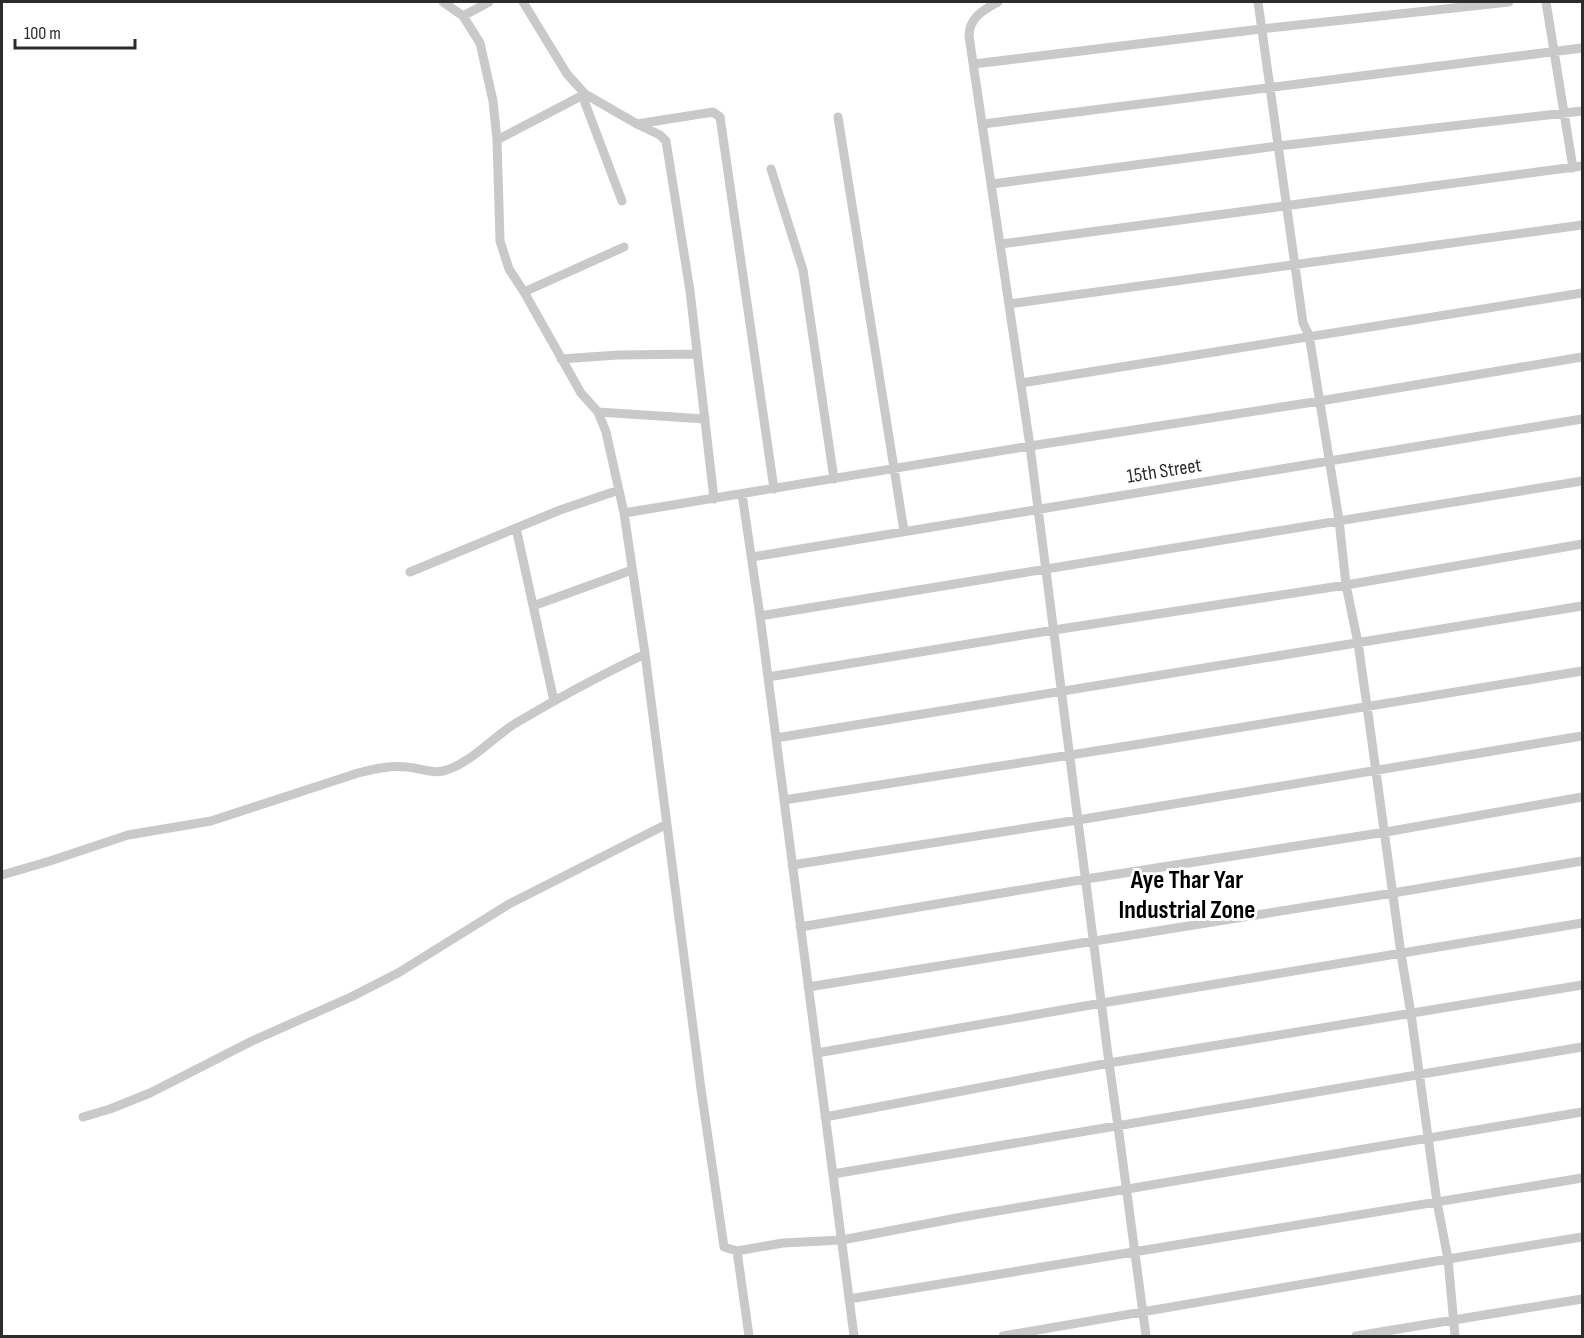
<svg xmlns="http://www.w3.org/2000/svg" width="1584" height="1338" viewBox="0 0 1584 1338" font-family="'Sofia Sans Condensed',sans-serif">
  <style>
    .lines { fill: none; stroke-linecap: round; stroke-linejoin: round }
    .minor { stroke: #c9c9c9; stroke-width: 9 }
    .labels { text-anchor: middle; stroke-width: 6; stroke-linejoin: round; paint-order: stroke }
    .street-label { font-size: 20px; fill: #2c2c2c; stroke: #fff }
    .district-label { font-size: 26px; font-weight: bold; fill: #000; stroke: #fff }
  </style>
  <rect width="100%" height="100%" fill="#fff"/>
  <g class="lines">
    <path class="minor" d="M443,2l20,14 17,27 13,58 4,39 3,101 9,28 15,23 57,101 17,19 8,20 18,81 21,141 56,435 23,158 13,4 46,-8 59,-3 120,-23 620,-105
      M523,2l44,72 18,20 52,30 23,11 6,6 24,150 24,208
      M998,2c-15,8 -29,16 -29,34l61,410 79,617 9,63 28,210
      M1258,2l45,321 6,12 30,185 7,65 12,58 9,63 34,248 10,60 26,188 11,57 7,77
      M1546,2l27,166
      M463,16l26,-14
      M974,64l287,-35 248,-27
      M585,94v9l37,98
      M838,117l66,414
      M637,124l76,-12 7,5 54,372
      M983,124l599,-76
      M497,140l88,-46
      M771,169l32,101 31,209
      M992,184l286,-38 304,-35
      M1001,244l581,-78
      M524,292l100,-45
      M1009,304l573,-79
      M561,359l57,-4 79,-1
      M1021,383l561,-90
      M598,412l107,7
      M742,494l18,122 94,720
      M624,513l406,-67 290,-45 262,-44
      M516,528l38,173
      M752,557l830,-138
      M410,572l150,-62 59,-20
      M533,606l99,-36
      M760,616l822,-135
      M768,677l286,-47 292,-45 236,-41
      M776,738l806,-132
      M784,800l356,-56 442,-73
      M792,865l286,-45 504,-84
      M2,875l48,-14 78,-26 83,-14 147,-48c16,-4 33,-8 49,-6 13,1 23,7 36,4 26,-6 50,-34 73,-48 42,-25 85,-48 129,-69
      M800,927l286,-48 300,-47 196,-35
      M808,987l585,-94 189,-32
      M817,1053l285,-50 480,-80
      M83,1117l27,-8 40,-16 102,-52 99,-44 47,-24 111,-69 158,-80
      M825,1117l284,-54 473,-78
      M833,1174l749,-127
      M737,1251l12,85
      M849,1299l733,-121
      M1003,1336l445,-77 134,-22
      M1356,1336l226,-37"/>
  </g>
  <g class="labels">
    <g class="street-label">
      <text transform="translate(1164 470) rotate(-9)" y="7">15th Street</text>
    </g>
    <g class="district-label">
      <text x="1187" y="888">Aye Thar Yar<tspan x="1187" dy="30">Industrial Zone</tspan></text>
    </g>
  </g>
  <rect width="1584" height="1338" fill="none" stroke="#2c2c2c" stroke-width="6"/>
  <path d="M15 39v9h120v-9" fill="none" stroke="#2c2c2c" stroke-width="3"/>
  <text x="24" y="39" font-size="18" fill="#2c2c2c" stroke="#ffffff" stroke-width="4.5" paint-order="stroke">100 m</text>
</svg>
